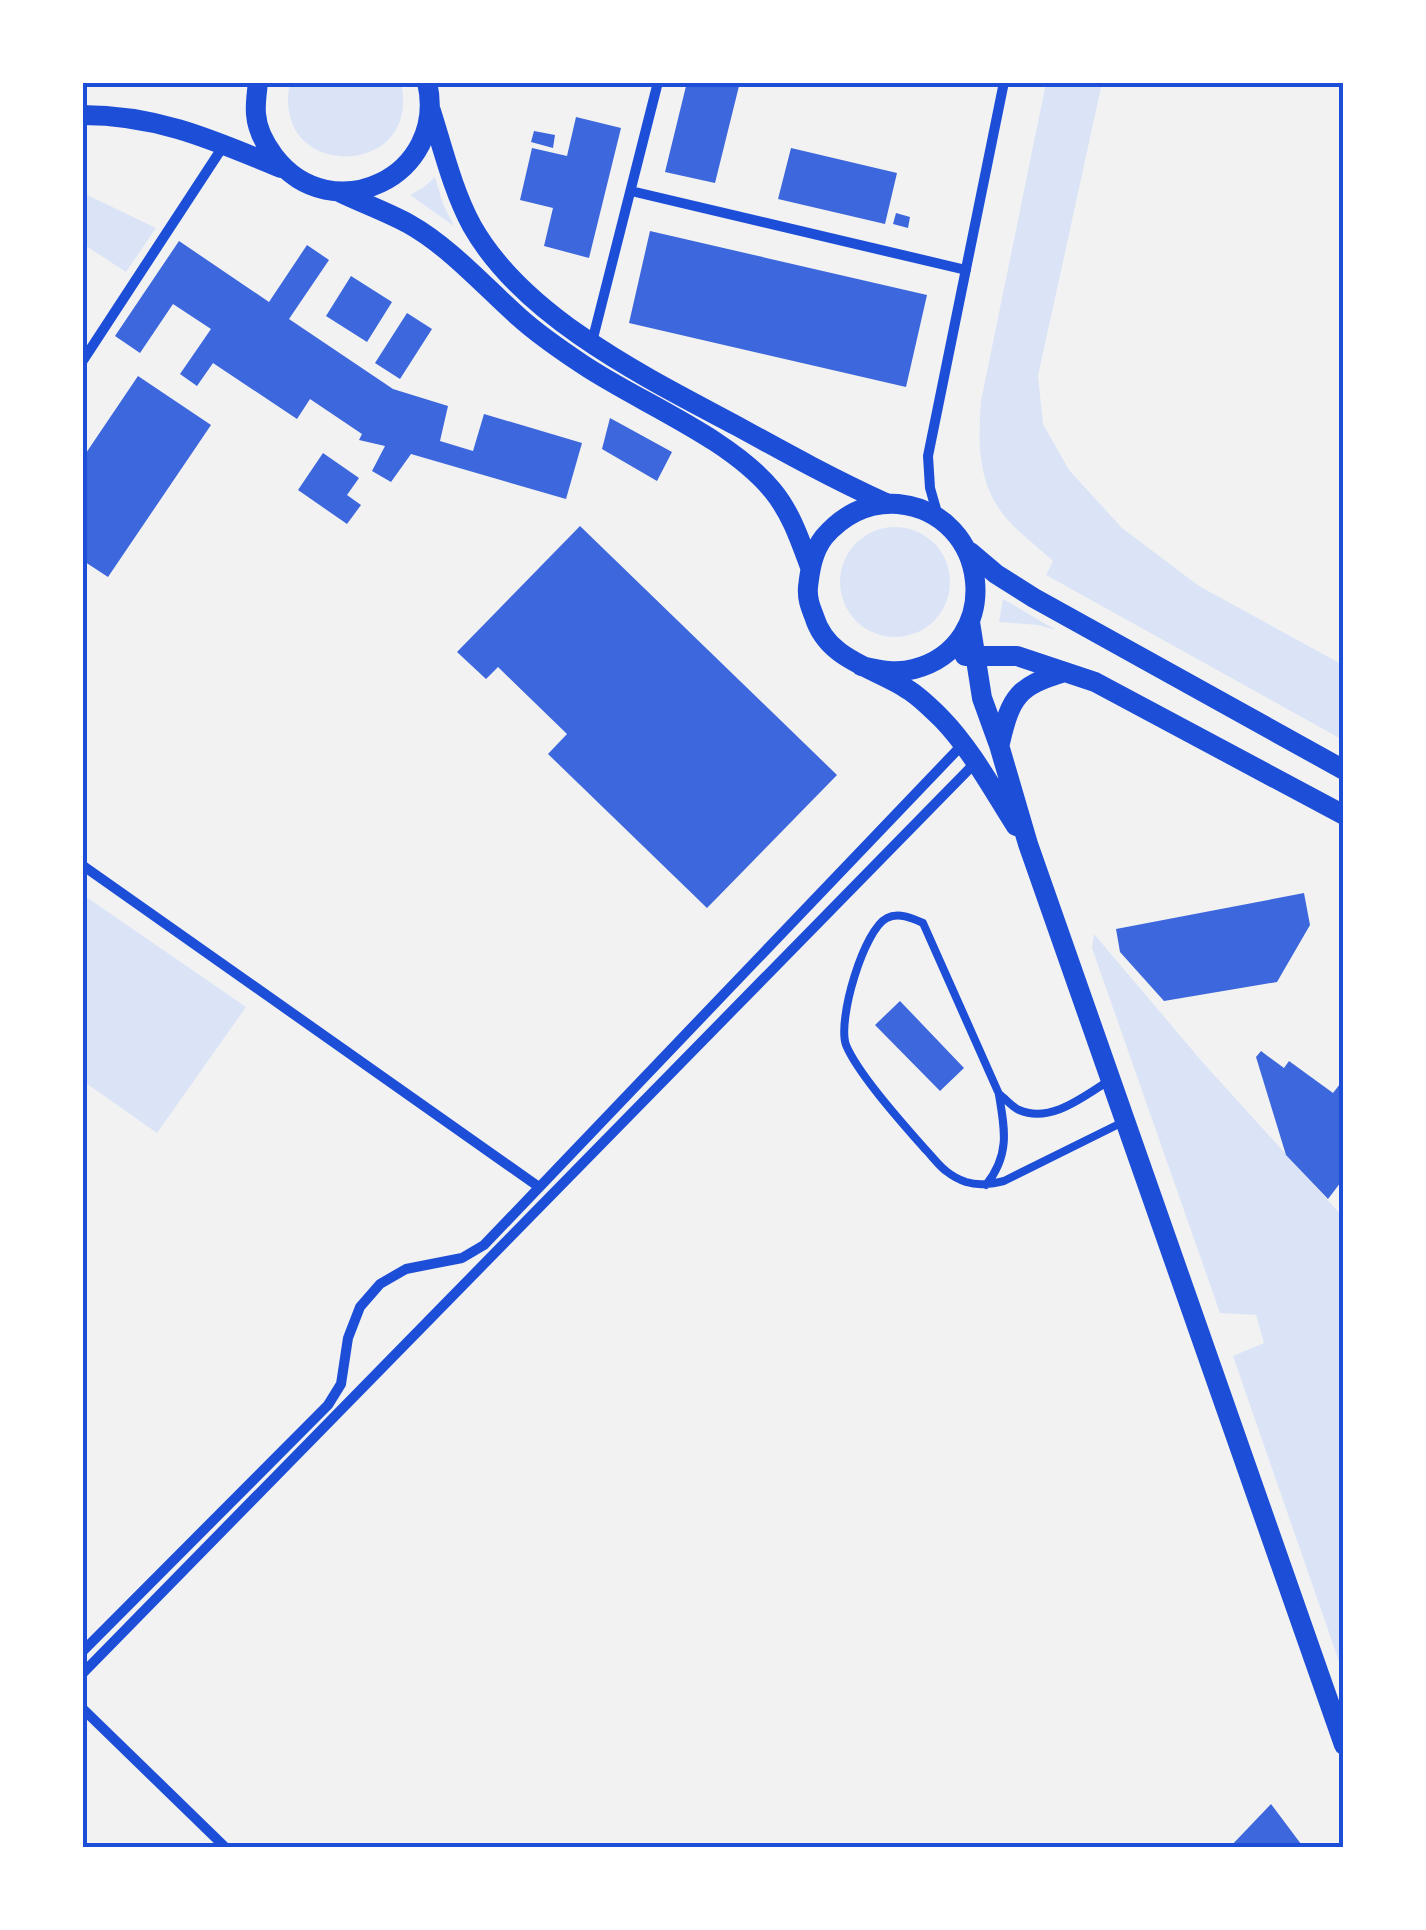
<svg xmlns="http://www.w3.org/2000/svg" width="1426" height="1930" viewBox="0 0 1426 1930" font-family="'Work Sans',sans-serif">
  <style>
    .green { fill: #dbe4f7 }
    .building { fill: #3d67dc }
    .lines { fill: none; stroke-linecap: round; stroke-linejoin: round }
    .service { stroke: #1d4ed8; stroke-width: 8 }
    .minor { stroke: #1d4ed8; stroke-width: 10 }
    .secondary { stroke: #1d4ed8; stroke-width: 20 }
    .neatline { fill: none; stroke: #1d4ed8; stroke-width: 4 }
  </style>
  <rect width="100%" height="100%" fill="#f2f2f2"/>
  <path class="green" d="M290,83h111c22,97 -132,99 -111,0z
    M1046,83h56l-64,293 5,48 26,46 53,58 77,58 144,79v75l-297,-165 7,-14c-15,-14 -33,-27 -46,-42 -30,-34 -29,-76 -26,-118z
    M435,177l8,27 11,22 -44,-31 14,-8z
    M83,193l73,35 -30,44 -43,-28z
    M840 582a55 55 0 1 1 110 0a55 55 0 1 1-110 0Z
    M1003,599l53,31 -18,-5 -39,-3z
    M82,894l164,113 -89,126 -74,-52z
    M1094,934l111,131 138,152v456l-110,-317 31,-13 -8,-28 -36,-2 -128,-365z"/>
  <path class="building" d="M687,82h53l-25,101 -50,-11z
    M576,117l45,11 -32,130 -45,-12 9,-38 -33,-8 12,-52 35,8z
    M534,131l21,4 -2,13 -22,-6z
    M791,148l106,25 -12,51 -107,-25z
    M896,213l14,4 -2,11 -15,-4z
    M650,231l277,64 -21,92 -277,-64z
    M179,241l90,61 38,-57 22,15 -40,59 104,70 55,17 -8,35 33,10 11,-37 98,29 -16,56 -155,-45 -20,28 -19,-11 13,-25 -26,-6 3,-6 -52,-35 -13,20 -84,-56 -16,23 -17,-12 31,-45 -38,-25 -33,49 -25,-17z
    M351,276l41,26 -25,40 -41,-26z
    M407,313l25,16 -32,50 -25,-16z
    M138,376l73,49 -103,152 -26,-17v-101z
    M610,418l62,34 -15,29 -55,-32z
    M323,453l36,25 -12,17 14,10 -14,19 -49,-34z
    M580,526l257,249 -130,133 -159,-154 19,-20 -69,-67 -12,12 -29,-27z
    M1304,893l6,32 -33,57 -113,19 -44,-49 -4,-23z
    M900,1001l64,67 -24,23 -65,-66z
    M1261,1051l23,17 5,-7 44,32 7,-9 4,3v91l-16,21 -42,-44 -30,-98z
    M1271,1804l33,44h-75z"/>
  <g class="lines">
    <path class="service" d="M1110,1080c-26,16 -59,44 -91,30 -7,-3 -14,-12 -20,-16l-76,-171c-11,-5 -25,-11 -36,-5 -23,11 -50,102 -41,127 12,29 57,79 79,104 7,7 13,16 21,22 5,4 14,9 20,11 13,4 25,2 38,-1l119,-59
      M986,1185c24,-30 19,-55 13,-90"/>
    <path class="minor" d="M631,191l335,79
      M591,346l67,-264
      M82,362l142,-217
      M938,516l-8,-28 -2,-32 76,-374
      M82,865l457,322
      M82,1652l246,-247 13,-21 7,-46 12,-31 20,-23 26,-15 56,-11 22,-13 478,-500
      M82,1674l893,-911
      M82,1708l144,140"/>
    <path class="secondary" d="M258,82c-1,10 -3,22 -2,32 1,15 9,30 18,42 58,76 175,20 153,-74
      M431,111c12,38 22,80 41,115 52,92 175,152 265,200 49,27 98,54 149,77
      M82,115c76,0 131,25 199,53
      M339,192c23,11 48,20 70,32 41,23 76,63 111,94 19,17 41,32 62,46 58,39 147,73 191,127 18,22 27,49 37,76
      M970,552l26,22 38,24 310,172
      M970,622l12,76 17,47 29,99 316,901
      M965,656h52l78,26 249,133
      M861,666c18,4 35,8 53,3 91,-24 77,-156 -16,-165 -30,-2 -55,11 -74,33 -11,14 -14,32 -16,50 -1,11 2,19 6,29 13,44 59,51 93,73 12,7 25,20 35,30 29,30 51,71 74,107
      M1000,743c11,-47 18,-57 65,-71"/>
  </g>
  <rect width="1426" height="1930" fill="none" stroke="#ffffff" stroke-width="170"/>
  <rect x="85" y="85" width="1256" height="1760" class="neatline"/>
</svg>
